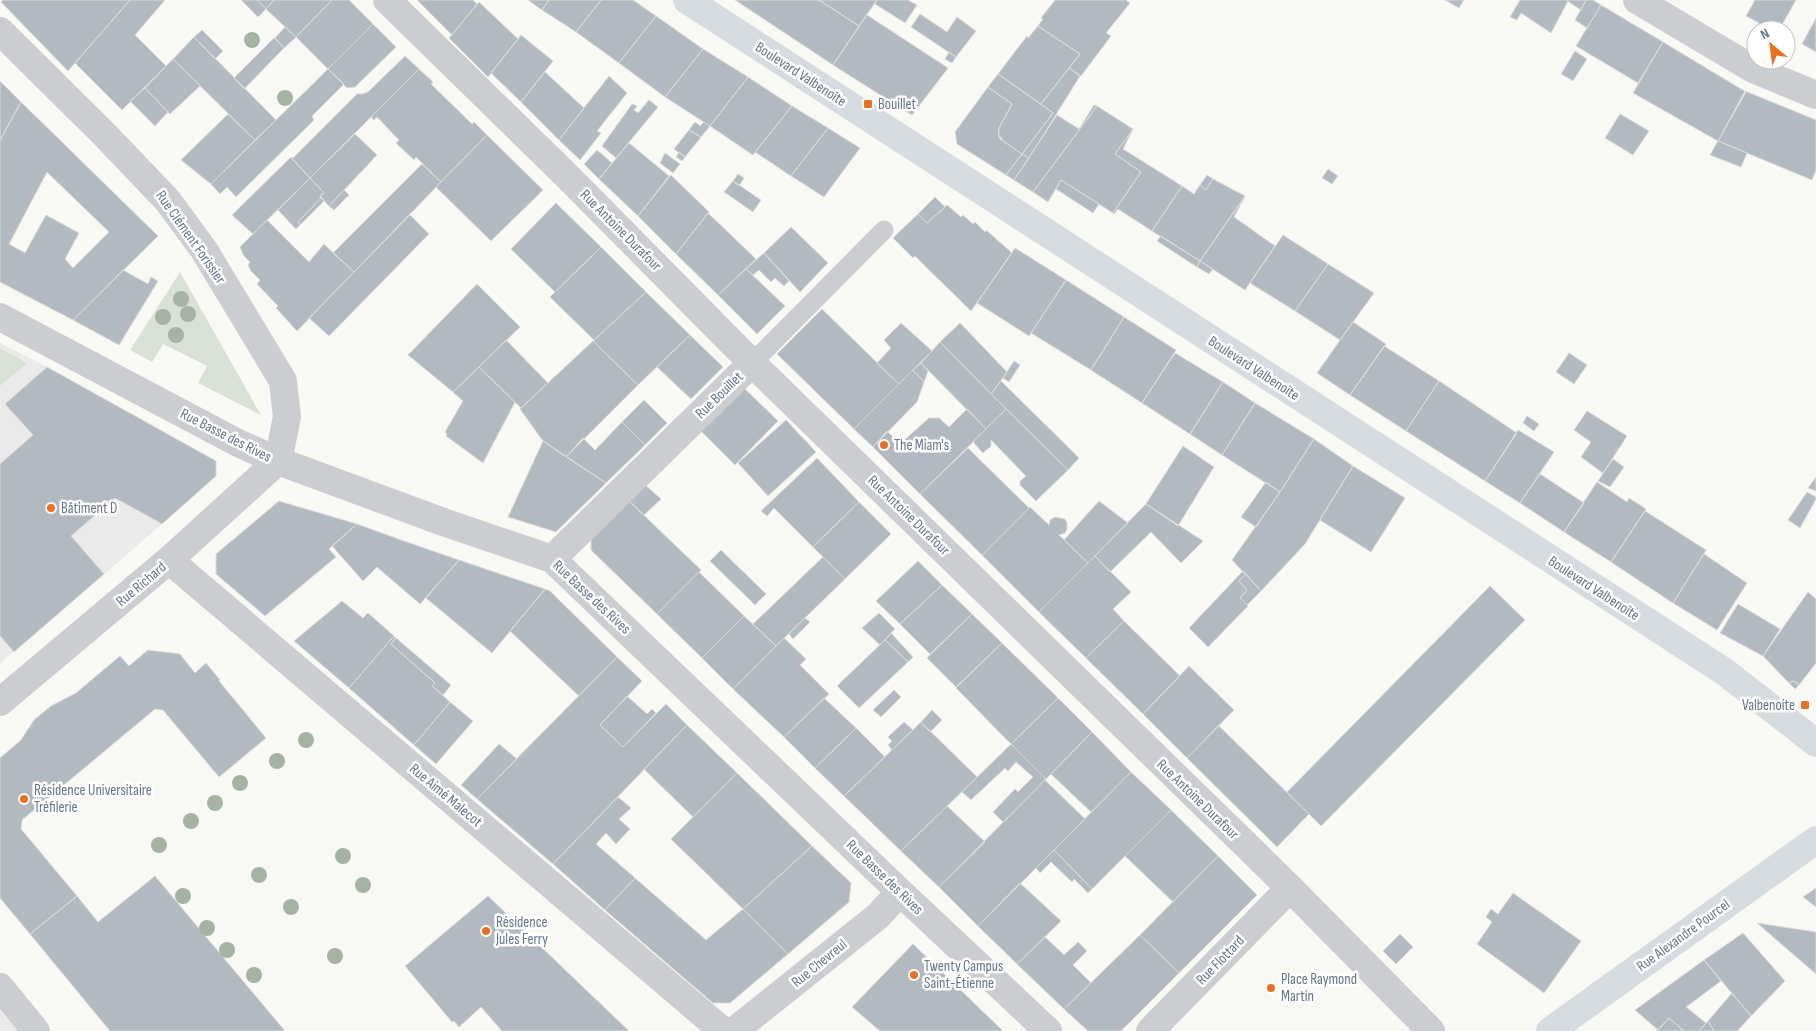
<svg xmlns="http://www.w3.org/2000/svg" width="1816" height="1031" font-family="'Sofia Sans Condensed',sans-serif">
<style>
.built{fill:#e9eae9}
.green{fill:#d9e1d6}
.building{fill:#b3b9c0;stroke:#dadad8;fill-rule:evenodd}
.lines{fill:none;stroke-linecap:round;stroke-linejoin:round}
.service{stroke:#cbcdd1;stroke-width:19}
.minor{stroke:#cbcdd1;stroke-width:28}
.secondary{stroke:#d6dbe0;stroke-width:28}
.tree{fill:#a6b3a4}
.poi-dot{fill:#ed7021;stroke:#fff;stroke-width:2}
.labels{text-anchor:middle;stroke-width:5;stroke-linejoin:round;paint-order:stroke}
.street-label{font-size:15px;fill:#667488;stroke:#fff}
.poi-label{font-size:15px;fill:#667488;stroke:#fff;text-anchor:start}
</style>
<rect width="100%" height="100%" fill="#f8f8f5"/>
<path class="built" d="M0,343L47,367L216,461V476L125,556L0,663Z
M0,1010L18,1031H0Z"/>
<path class="green" d="M180,272L261,415L198,383L207,366L163,344L152,362L130,350Z
M0,348L27,363L0,386Z"/>
<path class="building" d="M3,0H130L68,71L1,2Z
M130,0H165L135,35L166,66L122,110L75,63Z
M241,0H257L266,9L258,17Z
M257,0H274L266,9Z
M274,0H332L296,37L266,9Z
M332,0H349L373,24L328,69L296,37Z
M417,0H473L477,4L452,35Z
M528,0H549L542,10Z
M549,0H601L576,32L542,10Z
M601,0H633L656,16L619,63L576,32Z
M735,0H819L859,26L833,65Z
M819,0H877L859,26Z
M877,0H908L917,5L905,23L875,4Z
M1055,0H1126L1130,3L1106,33L1111,36L1081,76L1069,68L1080,54L1038,26L1043,19L1041,18Z
M1445,0H1464L1459,8Z
M1520,0H1566L1568,1L1551,33L1521,13L1517,20L1510,17Z
M1566,0H1586L1581,10Z
M1586,0H1593L1601,5L1587,28L1575,20Z
M1755,0H1796L1779,30H1756V42L1749,38L1759,23L1746,16Z
M479,2L518,39L488,77L449,38Z
M1601,5L1663,42L1638,83L1576,46Z
M920,14L947,32L957,17L976,31L956,57L911,27Z
M867,15L948,68L912,115L833,65Z
M656,16L703,49L665,97L619,63Z
M1816,18V52L1802,44Z
M373,24L396,47L355,87L347,88L328,69Z
M1038,26L1080,54L1041,104L998,74L1027,36L1028,38Z
M285,27L296,37L284,48L275,38Z
M202,30L223,51L215,59L194,37Z
M521,35L553,61L521,102L491,73Z
M194,37L276,120L255,140L173,59Z
M274,38L284,48L244,89L234,78Z
M1663,42L1746,92L1718,141L1633,93Z
M703,49L748,77L710,126L665,97Z
M1575,51L1587,59L1573,81L1561,74Z
M949,52L956,57L952,63L945,59Z
M405,56L419,69L310,178L292,159L357,94H362L368,92Z
M173,59L200,86L170,114L145,88Z
M1069,68L1080,76L1029,158L1022,154L1053,113L1041,104Z
M328,69L344,84L312,116L314,120L236,197L227,187L220,194L211,184Z
M419,69L433,82L431,84L472,124L474,122L487,135L441,182L416,157L414,160L396,143L399,140L377,117L374,120L371,117Z
M545,72L584,108L559,140L521,102Z
M998,74L1053,113L1022,154L1003,141L999,135V128L1012,104L988,87Z
M609,76L627,93L597,131L601,133L580,160L559,140Z
M748,77L792,106L753,155L710,126Z
M0,81L21,102L0,140Z
M988,87L1012,104L999,128L998,134L1000,139L1022,154L1006,175L957,144L955,132Z
M145,88L168,112L155,126L130,101Z
M1745,91L1816,120V170L1812,180L1718,141Z
M649,100L658,107L616,158L602,146L632,104L637,106L634,110L638,113Z
M21,102L158,236L73,320L0,282V140ZM47,172L109,232L73,268L65,259L79,233L46,215L25,253L9,244Z
M1094,105L1097,106L1033,192L1014,180L1057,115L1079,129Z
M792,106L828,128L791,176L755,152Z
M1097,106L1133,129L1115,154L1141,172L1113,213L1061,180L1048,202L1033,192Z
M228,114L255,140L211,184L181,160Z
M1620,114L1649,131L1633,155L1605,138Z
M695,122L700,126L704,122L710,126L701,137L689,130Z
M828,128L860,148L824,197L791,176Z
M1133,129L1123,149L1182,186L1152,231L1118,209L1114,214L1113,213L1141,172L1115,154Z
M689,130L701,137L685,157L674,149Z
M355,134L377,155L329,206L320,196L324,193L310,178Z
M487,135L543,190L491,241L436,187Z
M1718,141L1747,153L1741,167L1710,155Z
M629,143L669,176L638,216L599,179Z
M597,150L612,163L599,179L584,164Z
M679,152L685,157L682,161L676,157Z
M665,153L680,164L673,173L660,163Z
M1022,154L1029,158L1014,180L1006,175Z
M291,157L310,178L253,234L232,215Z
M422,164L441,182L354,272L333,253Z
M1328,169L1338,176L1332,184L1322,178Z
M738,174L744,178L739,186L733,181Z
M671,175L709,212L676,254L638,216Z
M1207,175L1213,179L1206,190L1200,185Z
M310,178L324,193L320,196L321,198L298,222L300,225L296,229L278,210Z
M1213,179L1245,196L1200,261L1152,231L1182,186L1194,194L1200,185L1206,190Z
M1061,180L1099,204L1093,213L1056,189Z
M733,181L761,200L753,212L724,192Z
M344,190L349,195L334,210L329,206Z
M1245,196L1234,217L1275,246L1245,290L1200,261Z
M935,197L945,207L927,223L918,214Z
M321,198L324,201L300,225L298,222Z
M556,203L601,247L555,292L511,249Z
M947,205L961,217L963,215L973,224L975,222L985,232L986,230L1012,253L971,311L915,256L913,258L893,238L918,214L927,223Z
M708,213L756,259L718,295L676,254Z
M410,215L429,234L329,336L309,318Z
M267,220L309,262L324,244L354,272L297,331L276,308L278,306L257,284L260,280L251,271L248,265L250,262L244,256L240,247Z
M791,227L828,263L800,292L764,253Z
M1283,235L1328,264L1295,311L1250,283Z
M1161,236L1200,261L1197,267L1157,241Z
M601,247L646,292L594,340L550,297Z
M1015,248L1066,280L1029,336L977,303Z
M764,253L789,281L784,286L775,278L771,282L759,270L753,275L746,269Z
M1200,261L1213,269L1209,274L1197,267Z
M1328,264L1374,293L1340,340L1295,311Z
M746,269L785,306L757,334L718,295Z
M123,270L148,284L151,277L158,281L119,345L73,320Z
M1066,280L1124,317L1091,370L1031,333Z
M477,284L520,327L453,392L408,355Z
M646,292L690,335L638,385L593,341Z
M822,309L899,384L854,429L777,354Z
M1124,317L1176,350L1142,403L1091,370Z
M1353,322L1386,344L1350,395L1317,373Z
M901,323L932,351L899,384L877,363L891,348L884,340Z
M960,323L1007,372L991,394L940,342Z
M690,335L723,367L691,399L657,367Z
M506,340L548,383L521,408L479,367Z
M593,341L638,385L566,457L543,441L520,409Z
M940,342L1006,409L986,429L921,363Z
M1384,346L1439,381L1406,431L1350,395Z
M1175,353L1223,382L1190,434L1142,403Z
M1569,353L1587,365L1574,384L1556,372Z
M1014,361L1020,365L1009,382L1003,378Z
M921,363L928,371L924,382L913,370Z
M47,367L216,461V476L162,524L115,498L71,536L104,574L14,652L0,636V464L33,435L5,404Z
M479,367L515,402L483,463L446,436L447,434L445,432L463,401L453,392Z
M913,370L924,382L917,402L873,447L854,429Z
M1001,381L1079,458L1068,470L991,394Z
M1439,381L1517,433L1485,481L1406,431Z
M1223,382L1255,403L1222,455L1190,434Z
M743,387L778,421L735,465L700,430Z
M644,400L667,423L645,445L622,422Z
M1255,403L1314,439L1280,492L1222,455Z
M967,409L986,429L920,494L873,447L887,431L900,444L929,418H939L949,427Z
M1006,409L1068,470L1036,501L1020,485V481L1026,476L991,440V446L983,453L973,442Z
M1587,411L1627,436L1603,473L1581,457L1591,442L1574,430Z
M1527,416L1539,424L1534,431L1523,423Z
M786,420L816,452L768,496L738,463Z
M622,422L645,445L606,483L566,457L583,438L595,450Z
M1518,430L1554,452L1520,503L1485,481Z
M1314,439L1353,466L1305,544L1261,591L1232,560L1280,492Z
M543,441L606,483L556,532L508,517Z
M1183,446L1214,467L1178,526L1146,504Z
M968,448L1029,508L982,555L920,494Z
M817,458L859,502L813,547L774,508L767,516L761,511Z
M1613,459L1624,467L1610,487L1598,481Z
M1353,466L1405,498L1371,552L1320,520Z
M1540,474L1584,503L1564,532L1520,503Z
M1816,477V491L1808,488Z
M1266,482L1280,492L1256,527L1241,517Z
M1597,482L1627,502L1629,498L1646,509L1611,562L1564,532Z
M644,484L661,499L644,515L628,500Z
M1807,492L1816,497V499L1800,528L1788,520Z
M628,500L701,570L657,614L591,550V537Z
M279,501L357,524L329,549L336,557L265,616L216,574V554Z
M1099,501L1128,523L1088,563L1064,540Z
M859,502L891,534L845,579L813,547Z
M1146,504L1203,541L1181,563L1151,532L1110,572L1095,556Z
M1030,507L1049,525L1050,520L1055,517L1065,519L1067,523V529L1065,533L1059,535L1088,563L1039,612L982,555Z
M1645,511L1706,550L1673,603L1611,562Z
M357,524L401,540L459,560L420,604L377,567L363,581L332,546Z
M721,550L766,594L755,605L710,561Z
M1704,554L1747,583L1717,630L1673,603Z
M1095,556L1131,592L1113,609L1124,621L1086,658L1039,612Z
M823,557L845,579L776,646L753,624Z
M459,560L545,589L492,653L426,598Z
M918,561L942,585L900,624L876,601Z
M1243,571L1246,574L1239,581L1247,590L1240,598L1248,606L1208,647L1189,628Z
M699,572L744,616L702,658L657,614Z
M1246,574L1261,591L1247,605L1240,598L1247,590L1239,581Z
M942,585L972,614L930,654L900,624Z
M1490,586L1525,620L1321,826L1287,792Z
M545,589L550,591L617,657L579,696L510,631Z
M1808,592L1816,599V663L1799,685L1794,681L1789,683L1763,656Z
M342,601L363,618L368,613L394,636L349,688L294,641Z
M1738,604L1780,629L1763,656L1720,633Z
M879,613L895,629L880,645L862,628Z
M972,614L1002,643L956,687L927,658Z
M744,616L776,646L733,689L702,658Z
M805,618L810,622L793,639L789,634Z
M1124,621L1180,676L1143,714L1086,658Z
M891,633L913,657L908,662L885,640Z
M394,636L396,638L391,644L435,683L432,686L450,702L414,745L349,688Z
M396,638L451,685L443,695L432,686L435,683L391,644Z
M784,638L806,659L800,665L829,694L784,737L733,689Z
M885,640L908,662L859,708L837,686Z
M1002,643L1058,698L1011,744L956,688Z
M148,650L180,654L195,673L206,663L220,680L219,681L266,738L219,777L163,710L155,709L22,820L21,829L77,896L30,934L0,898V758L21,740L34,720L51,706L76,693L120,656L129,666Z
M617,657L642,681L600,725L623,747L666,704L687,725L553,864L477,799Z
M1189,666L1234,710L1187,758L1143,714Z
M1794,681L1799,685L1795,689L1789,683Z
M894,690L901,697L881,717L873,710Z
M627,696L647,714L652,709L656,713L623,747L600,725Z
M824,698L856,728L815,768L784,737Z
M1058,698L1092,732L1046,779L1011,744Z
M450,702L473,721L436,764L414,745Z
M932,710L942,720L930,732L921,722Z
M904,722L913,730L892,750L888,745L892,741L888,737Z
M921,722L977,777L901,851L844,796Z
M687,725L737,773L693,817L644,769Z
M1219,726L1309,814L1277,847L1187,758Z
M856,728L885,757L844,796L815,768Z
M1092,732L1131,772L1091,812L1051,774Z
M499,744L517,759L477,799L461,785Z
M1011,744L1046,779L1003,822L993,812L1015,789L1018,792L1033,777L1016,762L1008,771L1005,768L971,800L962,792Z
M1131,772L1171,810L1092,889L1054,850Z
M737,773L812,846L743,909L671,839Z
M1045,780L1085,819L978,926L939,887Z
M618,797L631,808L619,819L630,829L616,844L606,833L596,844L635,878L605,910L553,864Z
M947,806L985,842L939,887L901,851Z
M1171,810L1218,856L1173,902L1125,856Z
M812,846L851,883L849,902L788,954L743,909Z
M1054,850L1092,889L1088,893L1074,879L1072,882L1051,862L1040,873L1036,868Z
M1218,856L1257,895L1179,973L1140,935Z
M155,876L285,1031H110L30,934L77,896L98,922Z
M635,878L706,940L743,909L788,954L730,1003H713L605,910Z
M1020,883L1061,921L1017,964L978,926Z
M1816,888V907L1803,897Z
M1513,893L1581,941L1544,993L1477,944L1492,922L1486,917L1491,909L1498,914Z
M488,896L629,1031H502L481,1007L459,1027L454,1021L452,1022L405,966Z
M1757,923L1816,932V974Z
M1743,933L1785,981L1751,1016L1704,960Z
M1400,934L1413,947L1396,964L1383,951Z
M1140,935L1179,973L1121,1031H1088L1064,1009Z
M1045,937L1064,955L1078,942L1087,951L1073,965L1091,983L1064,1009L1017,964Z
M913,944L1003,1031H880L852,1007Z
M1704,960L1721,981L1686,1007L1706,1023L1699,1031H1684L1669,1018L1658,1030L1635,1010Z
M1732,993L1751,1016L1737,1031H1714L1708,1021Z
M1669,1018L1684,1031H1656Z
M1708,1021L1714,1031H1699L1706,1023Z"/>
<g class="lines">
<path class="service" d="M752,363L884,230"/>
<path class="minor" d="M387,0L568,177L752,363L1290,888L1431,1031
M1637,0L1753,69L1816,95
M0,31L105,135L168,201L204,250L283,381L287,417L278,461L169,560L0,702
M0,317L238,443L278,461L446,523L552,559L900,892L1048,1031
M552,559L752,363
M169,560L723,1031
M0,987L36,1031
M734,1031L878,916L900,892
M1150,1031L1290,888"/>
<path class="secondary" d="M687,0L1725,672L1816,743
M1550,1031L1816,840"/>
</g>
<g class="tree">
<circle cx="252" cy="40" r="8"/>
<circle cx="285" cy="98" r="8"/>
<circle cx="181" cy="299" r="8"/>
<circle cx="188" cy="314" r="8"/>
<circle cx="163" cy="317" r="8"/>
<circle cx="176" cy="335" r="8"/>
<circle cx="306" cy="740" r="8"/>
<circle cx="277" cy="761" r="8"/>
<circle cx="240" cy="783" r="8"/>
<circle cx="215" cy="803" r="8"/>
<circle cx="191" cy="821" r="8"/>
<circle cx="159" cy="845" r="8"/>
<circle cx="343" cy="856" r="8"/>
<circle cx="259" cy="875" r="8"/>
<circle cx="363" cy="885" r="8"/>
<circle cx="183" cy="896" r="8"/>
<circle cx="291" cy="907" r="8"/>
<circle cx="207" cy="928" r="8"/>
<circle cx="227" cy="950" r="8"/>
<circle cx="335" cy="956" r="8"/>
<circle cx="254" cy="975" r="8"/>
</g>
<g class="poi-dot">
<rect x="863" y="99" width="10" height="10" rx="2.5"/>
<circle cx="884" cy="445" r="5"/>
<circle cx="51" cy="508" r="5"/>
<rect x="1800" y="700" width="10" height="10" rx="2.5"/>
<circle cx="24" cy="799" r="5"/>
<circle cx="486" cy="931" r="5"/>
<circle cx="914" cy="975" r="5"/>
<circle cx="1271" cy="988" r="5"/>
</g>
<g class="labels">
<g class="street-label">
<text transform="translate(801 74) rotate(33)" y="5">Boulevard Valbenoîte</text>
<text transform="translate(621 230) rotate(45)" y="5">Rue Antoine Durafour</text>
<text transform="translate(191 237) rotate(55)" y="5">Rue Clément Forissier</text>
<text transform="translate(1254 368) rotate(33)" y="5">Boulevard Valbenoîte</text>
<text transform="translate(719 395) rotate(-44)" y="5">Rue Bouillet</text>
<text transform="translate(226 435) rotate(27)" y="5">Rue Basse des Rives</text>
<text transform="translate(909 515) rotate(44)" y="5">Rue Antoine Durafour</text>
<text transform="translate(141 584) rotate(-40)" y="5">Rue Richard</text>
<text transform="translate(1594 588) rotate(33)" y="5">Boulevard Valbenoîte</text>
<text transform="translate(592 597) rotate(43)" y="5">Rue Basse des Rives</text>
<text transform="translate(446 795) rotate(40)" y="5">Rue Aimé Malecot</text>
<text transform="translate(1198 799) rotate(44)" y="5">Rue Antoine Durafour</text>
<text transform="translate(885 877) rotate(44)" y="5">Rue Basse des Rives</text>
<text transform="translate(1683 935) rotate(-36)" y="5">Rue Alexandre Pourcel</text>
<text transform="translate(1220 960) rotate(-46)" y="5">Rue Flottard</text>
<text transform="translate(819 963) rotate(-39)" y="5">Rue Chevreul</text>
</g>
<g class="poi-label">
<text x="878" y="109">Bouillet</text>
<text x="894" y="450">The Miam's</text>
<text x="61" y="513">Bâtiment D</text>
<text x="1795" y="710" text-anchor="end">Valbenoite</text>
<text x="34" y="795">Résidence Universitaire<tspan x="34" dy="17">Tréfilerie</tspan></text>
<text x="496" y="927">Résidence<tspan x="496" dy="17">Jules Ferry</tspan></text>
<text x="924" y="971">Twenty Campus<tspan x="924" dy="17">Saint-Étienne</tspan></text>
<text x="1281" y="984">Place Raymond<tspan x="1281" dy="17">Martin</tspan></text>
</g>
</g>
<g transform="translate(1771 45) rotate(331)"><circle r="24" fill="#ffffff" stroke="#c2c7cf"/>
<path d="M0-4L9 19L0 12L-9 19Z" fill="#ed7021"/>
<text y="-8" font-size="14" font-weight="bold" text-anchor="middle" fill="#667488">N</text>
</g>
</svg>
